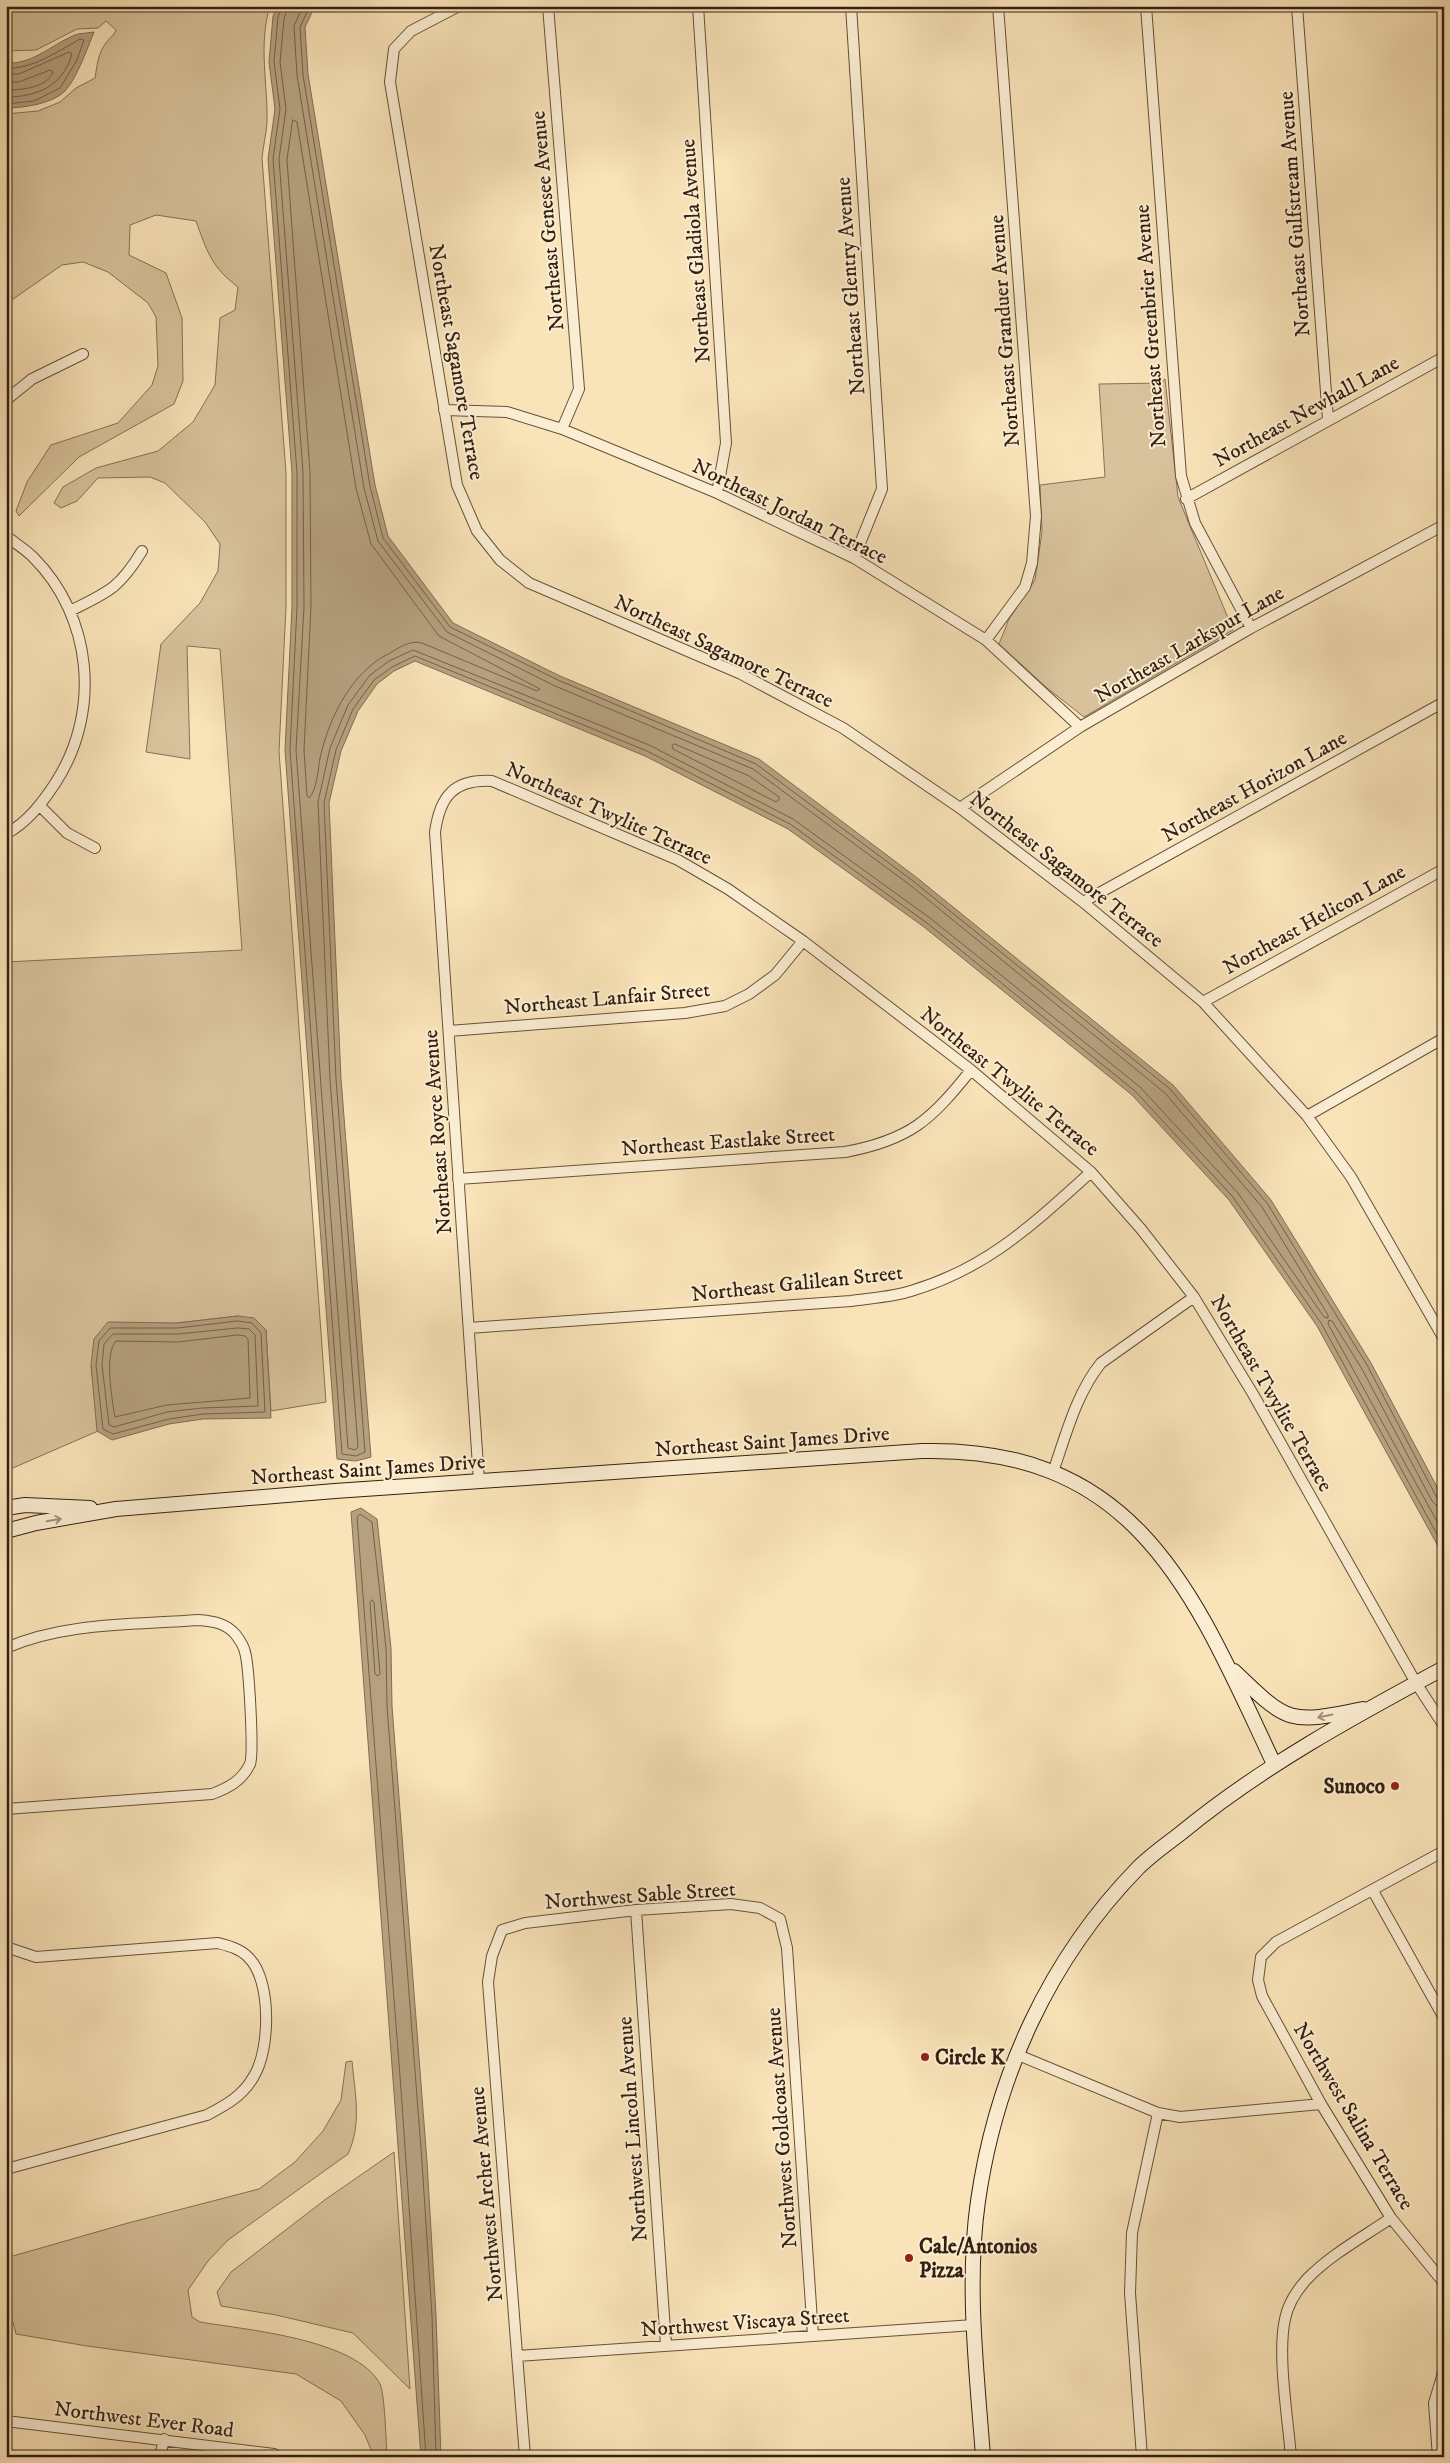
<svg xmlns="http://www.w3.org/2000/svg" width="1450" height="2463" font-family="'IM FELL DW Pica',serif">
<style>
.green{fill:#d8c29c;stroke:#867156}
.water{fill:#b6a17f;stroke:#826d53}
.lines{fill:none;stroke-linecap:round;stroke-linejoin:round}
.shore{stroke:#756048;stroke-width:1}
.minor-casing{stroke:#65513b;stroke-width:12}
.secondary-casing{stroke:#342011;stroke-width:16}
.minor{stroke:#fbedd1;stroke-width:10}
.secondary{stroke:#fbedd1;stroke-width:14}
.oneway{stroke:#a1917b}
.poi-dot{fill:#8f2418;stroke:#fbedd1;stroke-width:2}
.labels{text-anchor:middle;stroke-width:4;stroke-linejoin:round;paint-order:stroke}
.street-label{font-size:21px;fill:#342011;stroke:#fbedd1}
.poi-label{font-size:21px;font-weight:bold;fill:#342011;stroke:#fbedd1;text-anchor:start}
</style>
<rect width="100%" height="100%" fill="#f9e3b8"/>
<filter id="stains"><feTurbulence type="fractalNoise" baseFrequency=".004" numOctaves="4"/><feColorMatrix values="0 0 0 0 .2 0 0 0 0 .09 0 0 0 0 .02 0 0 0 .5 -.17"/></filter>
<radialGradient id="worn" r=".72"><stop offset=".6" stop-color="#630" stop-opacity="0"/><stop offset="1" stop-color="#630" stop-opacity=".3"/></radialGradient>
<path class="green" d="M6,6H270C258,45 268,83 267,123C266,135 263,147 262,158L286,473V607L279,751L326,1402L271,1411L266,1330L238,1316L177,1323L91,1365L98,1431L6,1471V962L242,950L220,649L187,646L190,759L146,752L161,644L200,603L218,571L220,544L205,522L165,483L150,477L98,478L77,501L61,508L54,503L63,487L96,468L158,451L193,422L215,385L220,318L235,310L238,287C211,267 207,251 196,221L156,215L130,225L129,255L166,273L182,318L183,381L174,404L79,457L19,516L16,511L27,482L51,445L118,423L152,385L158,366L156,317L148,303L108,272L83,262L62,265L6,304V114L38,111L60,102L76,88L95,78C97,66 98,53 106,43C109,38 114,36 116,30L106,21L98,28L77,29L36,50L6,51Z
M1165,379L1178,497L1233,630L1084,717L1047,688L999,644L1009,619L1035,580L1042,532L1040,485L1105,477L1099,384L1160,383Z
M352,2061C355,2094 362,2124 348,2154L228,2240L208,2261L188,2290L192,2317L200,2322C247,2330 356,2339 380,2384C385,2395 386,2442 387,2457H374L365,2435L341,2401L296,2374L87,2346L16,2334L6,2295V2258L128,2223L259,2189L295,2162L323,2131L341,2100L346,2062Z
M394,2152L410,2389L353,2333L276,2315L221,2306L217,2292L231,2272L326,2199Z"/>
<path class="water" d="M278,6H315L305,27L308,74L375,485L388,536L453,623L560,676L759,759L916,877L1173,1085L1271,1200L1371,1363L1444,1500V1557L1317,1326L1229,1200L1132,1095L924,927L788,829L645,756L415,661L394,671L377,684L358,711L341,751L329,803L341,1079L371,1457L356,1461L337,1459L285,750L292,607V473L268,159L275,109L269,62L273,16Z
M94,32C87,49 77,78 65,91C52,104 23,108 6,108V63C34,65 54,42 78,34C83,33 89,33 94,32Z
M238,1316L254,1318L266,1330L271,1418L203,1419L169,1424L112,1440L97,1431L91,1365L94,1339L108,1322L177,1323Z
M361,1508L377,1519L391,1648L392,1706L427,2162L436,2315L441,2457H421L351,1512Z"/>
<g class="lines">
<path class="shore" d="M282,6L278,17L274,62L280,109L273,159L297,473V607L290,750L342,1454L356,1456L365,1452L336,1079L324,803L336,750L353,709L374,680L392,667L415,656L647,751L790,824L927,923L1135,1091L1233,1197L1321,1323L1444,1547
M288,6L284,19L280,62L286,109L279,159L303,472L304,607L296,750L348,1448L355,1450L358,1447L330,1080L318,802L330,748L348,705L370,675L389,661L413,650L649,745L793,819L930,918L1140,1087L1238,1193L1324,1317L1328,1318V1315L1262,1207L1165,1093L910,885L753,769L555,686L447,632L378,541L364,488L297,75L294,26L303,6
M310,6L300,27L303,75L370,486L383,538L450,627L558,680L756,764L913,881L1170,1089L1267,1203L1367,1365L1437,1498L1444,1501
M6,68C31,70 59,51 80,39L84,40L77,60L60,88L34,101L6,104
M6,74H19L69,52L72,54C63,86 37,97 6,97
M6,82H19L50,70L53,72C47,88 21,90 6,90
M293,120L297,122L356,488L371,544L439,636L540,689L537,691L422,643C410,640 400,647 390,653C351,672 329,718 320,758C318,769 317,790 309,798L307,796L304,750L311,607L310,472L287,160Z
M675,744L749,776L779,797V800L776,802L673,749L672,746Z
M238,1321L252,1323L261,1333L265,1412L203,1414L169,1419L113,1434L103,1429L96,1365L99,1341L110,1328H177Z
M238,1328L249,1329L255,1335L258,1406L202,1408L167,1412L114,1427L109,1425L102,1365L104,1344L113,1334H178Z
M238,1335L245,1336L248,1339L250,1398L167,1405L115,1417C112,1400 104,1354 116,1341L178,1342Z
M1444,1507L1437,1506L1432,1501L1362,1369L1332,1321L1329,1320L1328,1324L1444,1534
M372,1600L374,1602L380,1674L378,1676L375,1674L370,1603Z
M426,2457L402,2103L357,1517L360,1514L372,1522L386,1648L387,1706L422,2162L432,2316L436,2457"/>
<defs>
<path id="minor" d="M459,6L411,31L394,49L390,82L457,485L477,531L500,560L529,583L741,674L843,728L960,808L1083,902L1203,1002L1307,1116L1351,1177L1444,1339
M548,6L579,389L562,429
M698,6L726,443L717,493
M851,6L882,489L854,558
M1146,6L1181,476L1195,523L1251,628
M1297,6L1328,419
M6,400L32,379L83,354
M444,410L507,412L562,429L717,493L854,558L986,640L1080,727
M1186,499L1444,357
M6,536C15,543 25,549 33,557C93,617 101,712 56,782C43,802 28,822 6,834
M70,611C108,592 119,589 142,551
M986,640L1025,587L1032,563L1036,516L998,6
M40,806L67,833L95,848
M960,808L1080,727L1251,628L1444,525
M1083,902L1444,702
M1203,1002L1444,869
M449,1031L685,1013L725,1006L749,994L775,975L803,941
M1307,1116L1444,1038
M458,1179L845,1152C910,1140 931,1120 971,1070
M469,1328L851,1301C871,1298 892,1297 911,1291C988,1268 1033,1224 1091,1172
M1053,1472C1066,1435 1076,1394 1101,1363L1194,1297
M479,1481L435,832C440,796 454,779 492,781L678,860L728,889L803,941L971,1070L1091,1172L1141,1229L1194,1297L1253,1394L1416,1683L1444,1726
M6,1648C65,1622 135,1625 198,1620C213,1621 226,1623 236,1635C239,1639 244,1647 245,1652C249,1666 254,1753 250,1764C242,1781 228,1788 212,1794L6,1809
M1444,1851L1276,1942L1261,1957L1258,1980L1262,1996L1321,2104L1391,2218L1444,2283
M1373,1891L1444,2018
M636,1910L666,2345
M6,1947L36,1957L218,1943C229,1946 241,1949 249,1958C272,1981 270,2050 254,2076C243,2096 226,2105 207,2115L6,2169
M1016,2054L1158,2113L1180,2117L1321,2104
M517,2356L974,2325
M6,2421L274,2454L277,2457
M160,2457L164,2439
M525,2457L488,1982L492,1956L502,1930L525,1923L636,1910L731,1904L760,1908L780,1919L787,1948L813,2336
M1142,2457L1130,2293L1132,2233L1158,2113
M1291,2457C1288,2418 1277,2355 1285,2319C1288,2304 1297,2290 1307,2279C1330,2255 1363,2237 1391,2218
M1438,2457L1434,2403L1444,2370"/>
<path id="secondary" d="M6,1508L25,1505L90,1508
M6,1531L36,1523L116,1509L335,1491L922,1451C1139,1446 1195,1596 1274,1764
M1234,1671C1289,1724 1289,1724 1363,1709
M983,2457C977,2373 966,2285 978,2201C996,2076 1049,1959 1138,1868C1151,1855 1167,1844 1181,1833C1261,1767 1353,1717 1444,1668"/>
</defs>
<use href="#minor" class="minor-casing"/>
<use href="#secondary" class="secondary-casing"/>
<use href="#minor" class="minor"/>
<use href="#secondary" class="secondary"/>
</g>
<defs><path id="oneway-shaft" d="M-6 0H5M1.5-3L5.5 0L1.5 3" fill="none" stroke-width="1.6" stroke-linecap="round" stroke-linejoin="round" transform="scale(1.25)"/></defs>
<g class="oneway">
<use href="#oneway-shaft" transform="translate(54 1520) rotate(-10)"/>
<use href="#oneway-shaft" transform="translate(1325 1716) rotate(169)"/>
</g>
<g class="poi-dot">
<circle cx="1395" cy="1786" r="5"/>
<circle cx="925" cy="2057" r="5"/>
<circle cx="909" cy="2258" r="5"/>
</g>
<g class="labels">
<g class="street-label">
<text transform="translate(1294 214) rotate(-94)" y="7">Northeast Gulfstream Avenue</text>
<text transform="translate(547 221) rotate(-95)" y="7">Northeast Genesee Avenue</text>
<text transform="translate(695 251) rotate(-94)" y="7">Northeast Gladiola Avenue</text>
<text transform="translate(850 286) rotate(-94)" y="7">Northeast Glentry Avenue</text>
<text transform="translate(1150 326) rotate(-94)" y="7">Northeast Greenbrier Avenue</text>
<text transform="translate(1004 331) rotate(-94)" y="7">Northeast Granduer Avenue</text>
<text transform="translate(457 362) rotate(80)" y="7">Northeast Sagamore Terrace</text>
<text transform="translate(1306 411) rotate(-29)" y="7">Northeast Newhall Lane</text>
<text transform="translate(790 511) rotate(26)" y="7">Northeast Jordan Terrace</text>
<text transform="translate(1189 644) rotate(-30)" y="7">Northeast Larkspur Lane</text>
<text transform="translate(724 651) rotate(25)" y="7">Northeast Sagamore Terrace</text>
<text transform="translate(1254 786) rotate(-29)" y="7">Northeast Horizon Lane</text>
<text transform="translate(609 813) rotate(24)" y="7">Northeast Twylite Terrace</text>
<text transform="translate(1067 869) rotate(38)" y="7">Northeast Sagamore Terrace</text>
<text transform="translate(1314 919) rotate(-29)" y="7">Northeast Helicon Lane</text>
<text transform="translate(607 998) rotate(-5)" y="7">Northeast Lanfair Street</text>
<text transform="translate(1010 1081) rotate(39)" y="7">Northeast Twylite Terrace</text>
<text transform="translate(437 1132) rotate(-94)" y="7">Northeast Royce Avenue</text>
<text transform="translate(728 1141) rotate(-4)" y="7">Northeast Eastlake Street</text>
<text transform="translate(797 1283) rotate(-6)" y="7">Northeast Galilean Street</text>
<text transform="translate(1272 1393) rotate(60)" y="7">Northeast Twylite Terrace</text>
<text transform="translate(772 1441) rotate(-4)" y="7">Northeast Saint James Drive</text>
<text transform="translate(368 1469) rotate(-4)" y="7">Northeast Saint James Drive</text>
<text transform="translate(640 1895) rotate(-4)" y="7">Northwest Sable Street</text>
<text transform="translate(1354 2116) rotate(59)" y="7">Northwest Salina Terrace</text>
<text transform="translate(781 2128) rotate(-94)" y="7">Northwest Goldcoast Avenue</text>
<text transform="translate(632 2129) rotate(-94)" y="7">Northwest Lincoln Avenue</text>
<text transform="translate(486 2194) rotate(-95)" y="7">Northwest Archer Avenue</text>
<text transform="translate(745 2322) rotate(-4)" y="7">Northwest Viscaya Street</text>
<text transform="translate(144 2419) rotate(7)" y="7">Northwest Ever Road</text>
</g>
<g class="poi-label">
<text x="1385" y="1793" text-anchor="end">Sunoco</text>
<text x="935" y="2064">Circle K</text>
<text x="919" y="2253">Cale/Antonios<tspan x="919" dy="24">Pizza</tspan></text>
</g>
</g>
<rect width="1450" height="2463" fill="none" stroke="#f9e3b8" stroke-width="25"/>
<rect x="8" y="8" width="1435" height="2448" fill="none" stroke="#342011" stroke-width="2.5"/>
<rect x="12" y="12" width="1425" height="2438" fill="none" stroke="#342011"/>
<rect width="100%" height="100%" filter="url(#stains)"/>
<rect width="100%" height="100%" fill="url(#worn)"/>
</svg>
